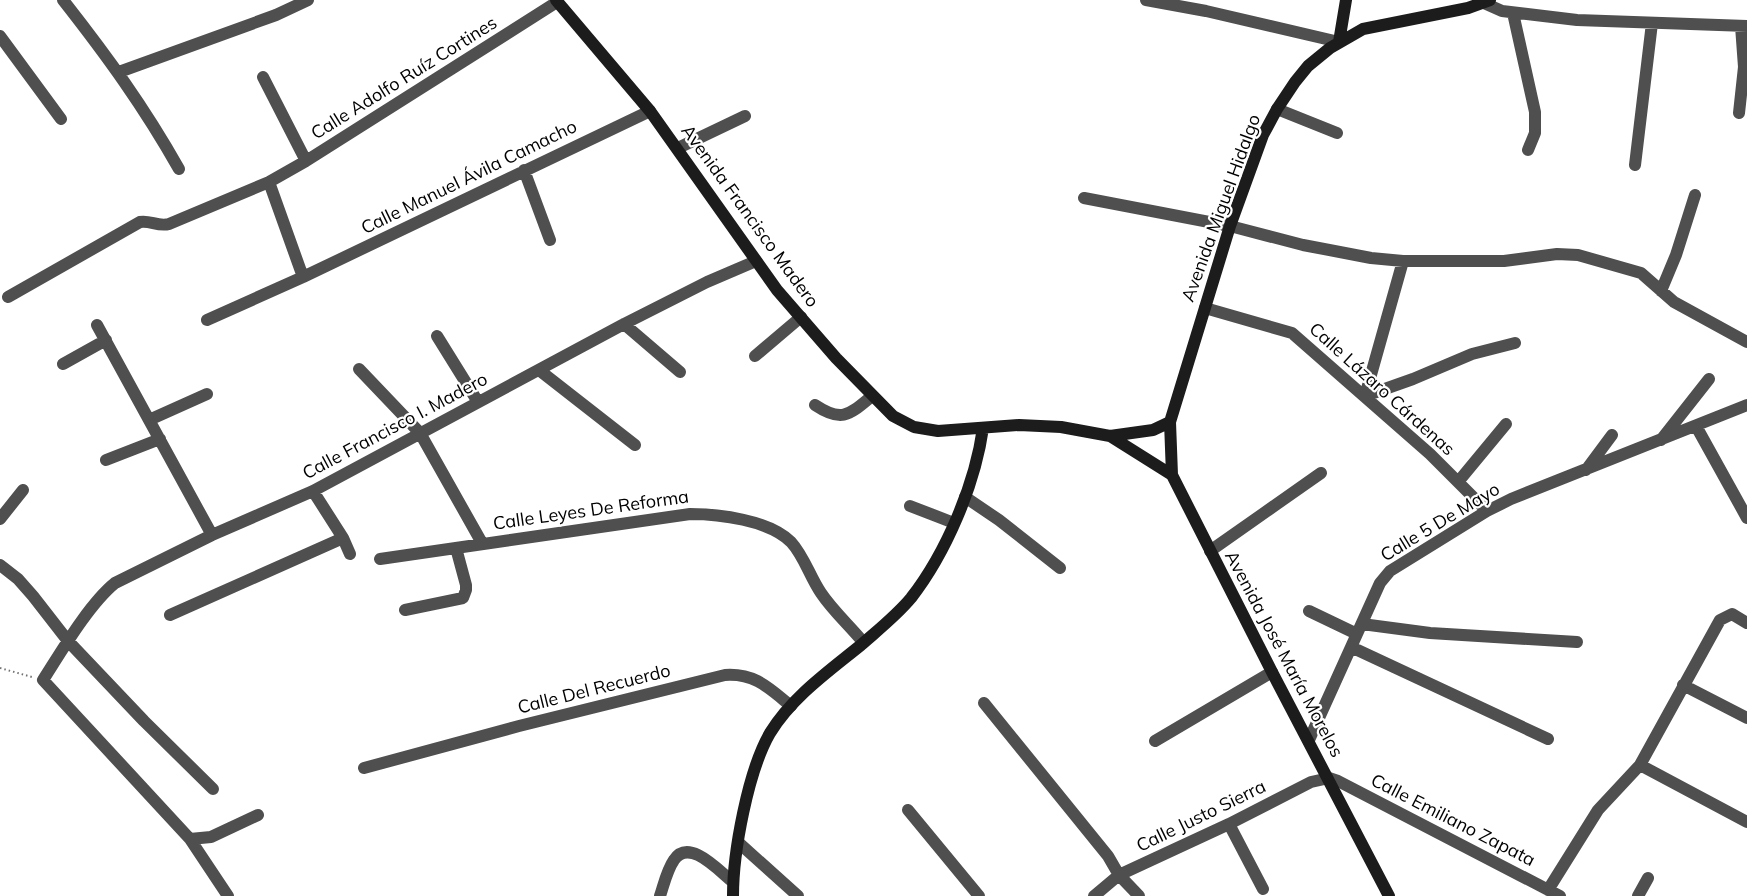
<svg xmlns="http://www.w3.org/2000/svg" width="1747" height="896" font-family="Mulish,sans-serif">
<style>
.lines{fill:none;stroke-linecap:round;stroke-linejoin:round}
.path{stroke:#717171;stroke-width:2;stroke-dasharray:1.5 3;stroke-linecap:butt}
.street{stroke:#4f4f4f;stroke-width:12}
.secondary{stroke:#1c1c1c;stroke-width:12}
.labels{text-anchor:middle;stroke-width:4.5;stroke-linejoin:round;paint-order:stroke}
.street-label{font-size:18px;fill:#000;stroke:#fff}
</style>
<rect width="100%" height="100%" fill="#fff"/>
<g class="lines">
<path class="path" d="M0,668L32,677"/>
<path class="street" d="M63,0C107,56 144,107 179,169
M1146,0L1206,11L1339,42
M1484,3L1502,11L1577,20L1747,26
M1513,13L1535,112V133L1528,150
M0,36L61,119
M119,72L276,15L308,0
M263,77L306,161
M1277,109L1337,133
M1739,113L1744,67L1741,26
M678,148L745,116
M1635,165L1652,23
M524,170L550,240
M269,182L303,277
M1084,198L1230,226L1303,245L1371,258L1403,261H1504L1557,254L1578,255L1641,273L1674,302L1747,342
M1661,291L1676,255L1695,195
M8,297L140,222C150,220 158,227 169,224L269,182L306,161L557,2
M1205,308L1292,333L1430,454L1487,511
M207,320L303,277L650,111
M624,324L680,372
M97,325L212,535
M437,336L478,402
M755,356L801,317
M63,364L106,340
M359,369L420,433L482,543
M539,370L635,445
M1365,396L1413,379L1472,354L1515,343
M1365,396L1403,261
M815,405C842,423 849,415 872,396
M149,420L207,394
M1696,426L1747,518
M1661,440L1709,379
M106,460L160,439
M1586,470L1612,435
M1458,482L1506,424
M313,491L343,538L350,554
M965,497L999,520L1060,568
M910,506L954,523
M0,519L23,490
M1210,551L1321,473
M380,559L690,514C719,514 769,520 791,542C804,556 810,577 821,593C833,611 850,626 863,642
M0,565L18,579L33,596L68,641L144,721L213,789
M405,610L463,598L466,590V585L456,548
M1309,611L1357,634
M170,615L343,538
M1362,624L1430,633L1577,642
M1351,647L1548,739
M1683,685L1747,718
M984,703L1108,856L1119,875L1139,896
M1309,740L1380,583L1390,571L1487,511L1511,499L1747,405
M1155,741L1272,672
M1640,765L1747,822
M364,768L519,726L725,675C755,673 769,688 791,706
M908,810L979,896
M1229,824L1263,889
M190,839L211,837L258,815
M739,843L798,896
M1548,890L1598,810L1640,765L1720,620L1732,614L1747,623
M228,896L190,839L43,680C61,652 89,604 115,583L212,535L313,491L624,324L707,282L756,261
M660,896C664,884 667,870 674,860C689,837 719,871 733,882
M1094,896L1119,875L1229,824L1311,782L1329,778L1338,781L1560,896
M1638,896L1648,878"/>
<path class="secondary" d="M556,0L650,111L777,290L836,358L893,416L914,427L938,431L1019,425L1061,427L1110,436L1153,430L1170,422
M1339,42L1346,0
M1110,436L1172,475
M733,896C733,852 748,771 770,733C792,697 829,671 861,645C878,630 897,615 911,598C946,553 975,485 983,428
M1389,896L1272,672L1172,475L1170,422L1230,226L1263,135L1277,109L1295,82L1308,66L1330,48L1363,29L1468,8L1490,0"/>
</g>
<g class="labels">
<g class="street-label">
<text transform="translate(404 78) rotate(-32)" y="6">Calle Adolfo Ruíz Cortines</text>
<text transform="translate(469 177) rotate(-26)" y="6">Calle Manuel Ávila Camacho</text>
<text transform="translate(1221 208) rotate(-70)" y="6">Avenida Miguel Hidalgo</text>
<text transform="translate(750 216) rotate(54)" y="6">Avenida Francisco Madero</text>
<text transform="translate(1382 389) rotate(42)" y="6">Calle Lázaro Cárdenas</text>
<text transform="translate(395 426) rotate(-28)" y="6">Calle Francisco I. Madero</text>
<text transform="translate(591 510) rotate(-8)" y="6">Calle Leyes De Reforma</text>
<text transform="translate(1440 522) rotate(-31)" y="6">Calle 5 De Mayo</text>
<text transform="translate(1284 654) rotate(62)" y="6">Avenida José María Morelos</text>
<text transform="translate(594 689) rotate(-14)" y="6">Calle Del Recuerdo</text>
<text transform="translate(1201 816) rotate(-26)" y="6">Calle Justo Sierra</text>
<text transform="translate(1453 820) rotate(27)" y="6">Calle Emiliano Zapata</text>
</g>
</g>
</svg>
